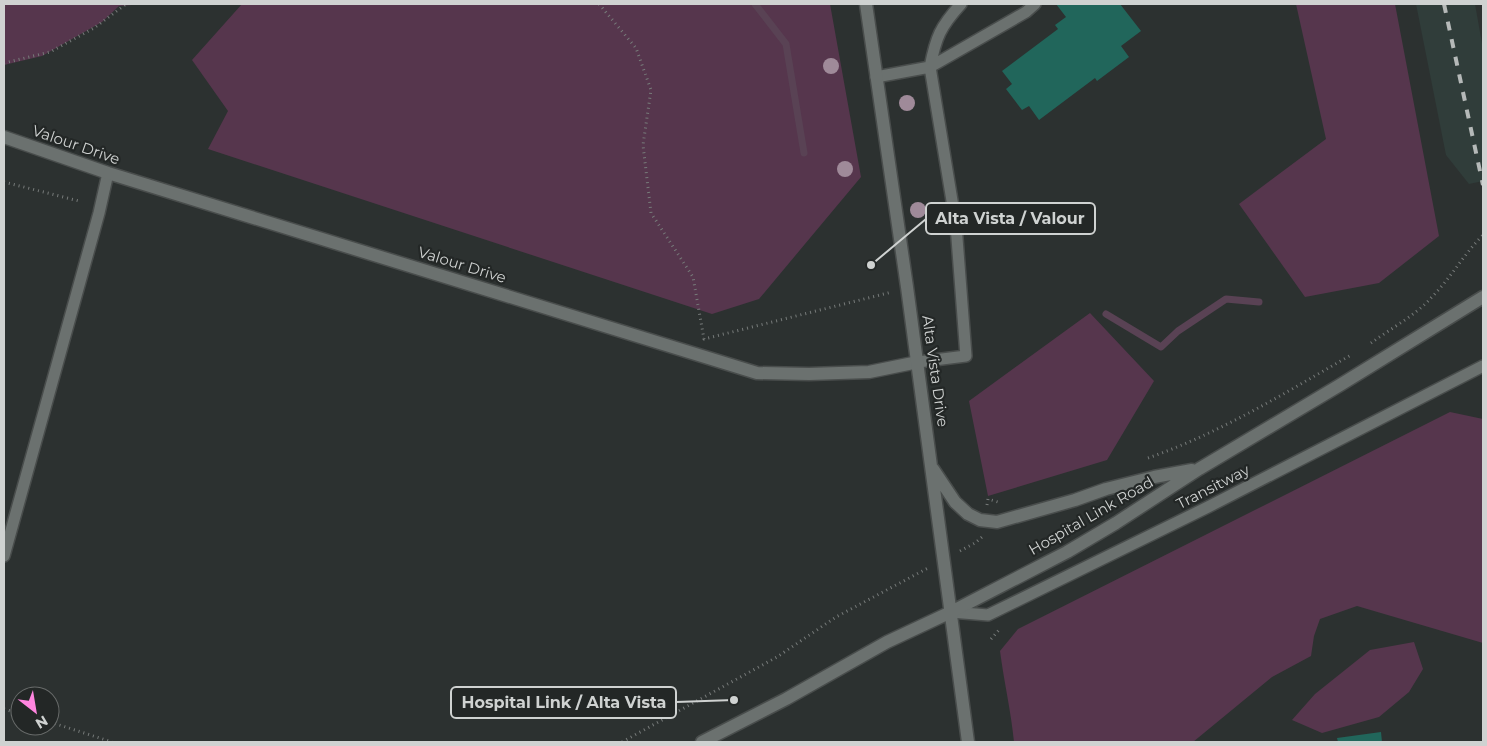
<svg xmlns="http://www.w3.org/2000/svg" width="1487" height="746" font-family="Montserrat,sans-serif">
<style>
.built{fill:#303d3a}
.green{fill:#56364d}
.lines{fill:none;stroke-linecap:round;stroke-linejoin:round}
.stream{stroke:#594254;stroke-width:7}
.building{fill:#21665b}
.service-casing{stroke:#494d4c;stroke-width:14}
.minor-casing{stroke:#494d4c;stroke-width:15}
.tertiary-casing{stroke:#494d4c;stroke-width:15}
.path{stroke:#777b7a;stroke-width:3;stroke-dasharray:1 4;stroke-linecap:butt}
.service{stroke:#6b716f;stroke-width:11}
.minor{stroke:#6b716f;stroke-width:12}
.tertiary{stroke:#6b716f;stroke-width:12}
.rail{stroke:#b5b9b8;stroke-width:4;stroke-dasharray:9 9;stroke-linecap:butt}
.tree{fill:#9f8a99}
.labels{text-anchor:middle;stroke-width:4.5;stroke-linejoin:round;paint-order:stroke}
.street-label{font-size:15px;fill:#cfd2d1;stroke:#232726}
.leader{fill:none;stroke:#cfd2d1;stroke-width:2}
.callout-dot{fill:#cfd2d1;stroke:#232726;stroke-width:2}
.callout{fill:#232726;stroke:#cfd2d1;stroke-width:2}
.callout-label{font-size:16px;text-anchor:middle;font-weight:bold;fill:#cfd2d1}
</style>
<rect width="100%" height="100%" fill="#2c3130"/>
<path class="built" d="M1416,4H1475L1483,49V181L1469,184L1446,155Z"/>
<path class="green" d="M4,4H145L119,6L102,22L42,56L4,65Z
M242,4H830L861,177L759,299L712,314L208,149L228,111L192,60Z
M1296,4H1395L1439,236L1379,283L1305,297L1239,204L1326,139Z
M1090,313L1154,381L1107,460L988,496L969,401Z
M1450,412L1483,419V643L1357,606L1320,619L1314,636L1311,656L1272,677L1193,742H1014C1011,711 1004,682 1000,651L1018,629Z
M1414,642L1423,669L1409,692L1379,717L1322,733L1292,720L1315,694L1370,650Z"/>
<g class="lines">
<path class="stream" d="M755,4L786,44L804,153
M1106,314L1161,347L1178,331L1226,299L1259,302"/>
</g>
<path class="building" d="M1056,4H1120L1141,31L1121,46L1129,57L1097,81L1095,78L1039,120L1029,106L1022,110L1006,89L1012,84L1002,71L1058,29L1055,25L1066,17Z
M1381,732L1382,742H1338L1337,738Z"/>
<g class="lines">
<defs>
<path id="service" d="M930,67L1026,12L1035,4
M930,67C936,37 940,27 961,4
M876,77L930,67L956,225L966,356L918,362
M4,556L99,213L108,173
M951,612L988,615L1208,507L1483,366"/>
<path id="minor" d="M4,137L108,173L757,373L809,374L869,372L918,362"/>
<path id="tertiary" d="M866,4L907,287L968,742
M933,469L955,502L968,514L980,520L997,522L1075,500L1106,489L1154,477L1192,470
M702,742L786,699L887,642L951,612L1067,552L1116,523L1199,469L1340,385L1483,297"/>
</defs>
<use href="#service" class="service-casing"/>
<use href="#minor" class="minor-casing"/>
<use href="#tertiary" class="tertiary-casing"/>
<path class="path" d="M599,4L636,48L651,90L643,145L651,213L693,277L704,339L892,292
M4,63L50,52L94,28L126,4
M4,182L79,201
M1371,343C1390,329 1416,315 1431,298C1450,279 1464,254 1483,235
M1148,458C1220,433 1285,393 1351,355
M987,505L988,499L998,502
M960,551L975,543L982,537
M991,639L999,630
M4,709L20,714
M50,722L112,742
M622,742L777,657L836,617L928,568"/>
<use href="#service" class="service"/>
<use href="#minor" class="minor"/>
<use href="#tertiary" class="tertiary"/>
<path class="rail" d="M1444,4L1483,185"/>
</g>
<g class="tree">
<circle cx="831" cy="66" r="8"/>
<circle cx="907" cy="103" r="8"/>
<circle cx="845" cy="169" r="8"/>
<circle cx="918" cy="210" r="8"/>
</g>
<g class="labels">
<g class="street-label">
<text transform="translate(76 145) rotate(19)" y="5">Valour Drive</text>
<text transform="translate(462 265) rotate(17)" y="5">Valour Drive</text>
<text transform="translate(935 371) rotate(82)" y="5">Alta Vista Drive</text>
<text transform="translate(1213 487) rotate(-27)" y="5">Transitway</text>
<text transform="translate(1091 516) rotate(-30)" y="5">Hospital Link Road</text>
</g>
</g>
<path class="leader" d="M871 265L926 219M734 700L676 702"/>
<g class="callout-dot">
<circle cx="871" cy="265" r="5"/>
<circle cx="734" cy="700" r="5"/>
</g>
<g class="callout">
<rect x="926" y="203" width="169" height="31" rx="5"/>
<rect x="451" y="687" width="225" height="31" rx="5"/>
</g>
<g class="callout-label">
<text x="1010" y="224">Alta Vista / Valour</text>
<text x="564" y="708">Hospital Link / Alta Vista</text>
</g>
<rect width="1487" height="746" fill="none" stroke="#cfd2d1" stroke-width="10"/>
<g transform="translate(35 711) rotate(149)"><circle r="24" fill="#232726" stroke="#686b6a"/>
<path d="M0-4L9 19L0 12L-9 19Z" fill="#ff85df"/>
<text y="-8" font-size="14" font-weight="bold" text-anchor="middle" fill="#cfd2d1">N</text>
</g>
</svg>
